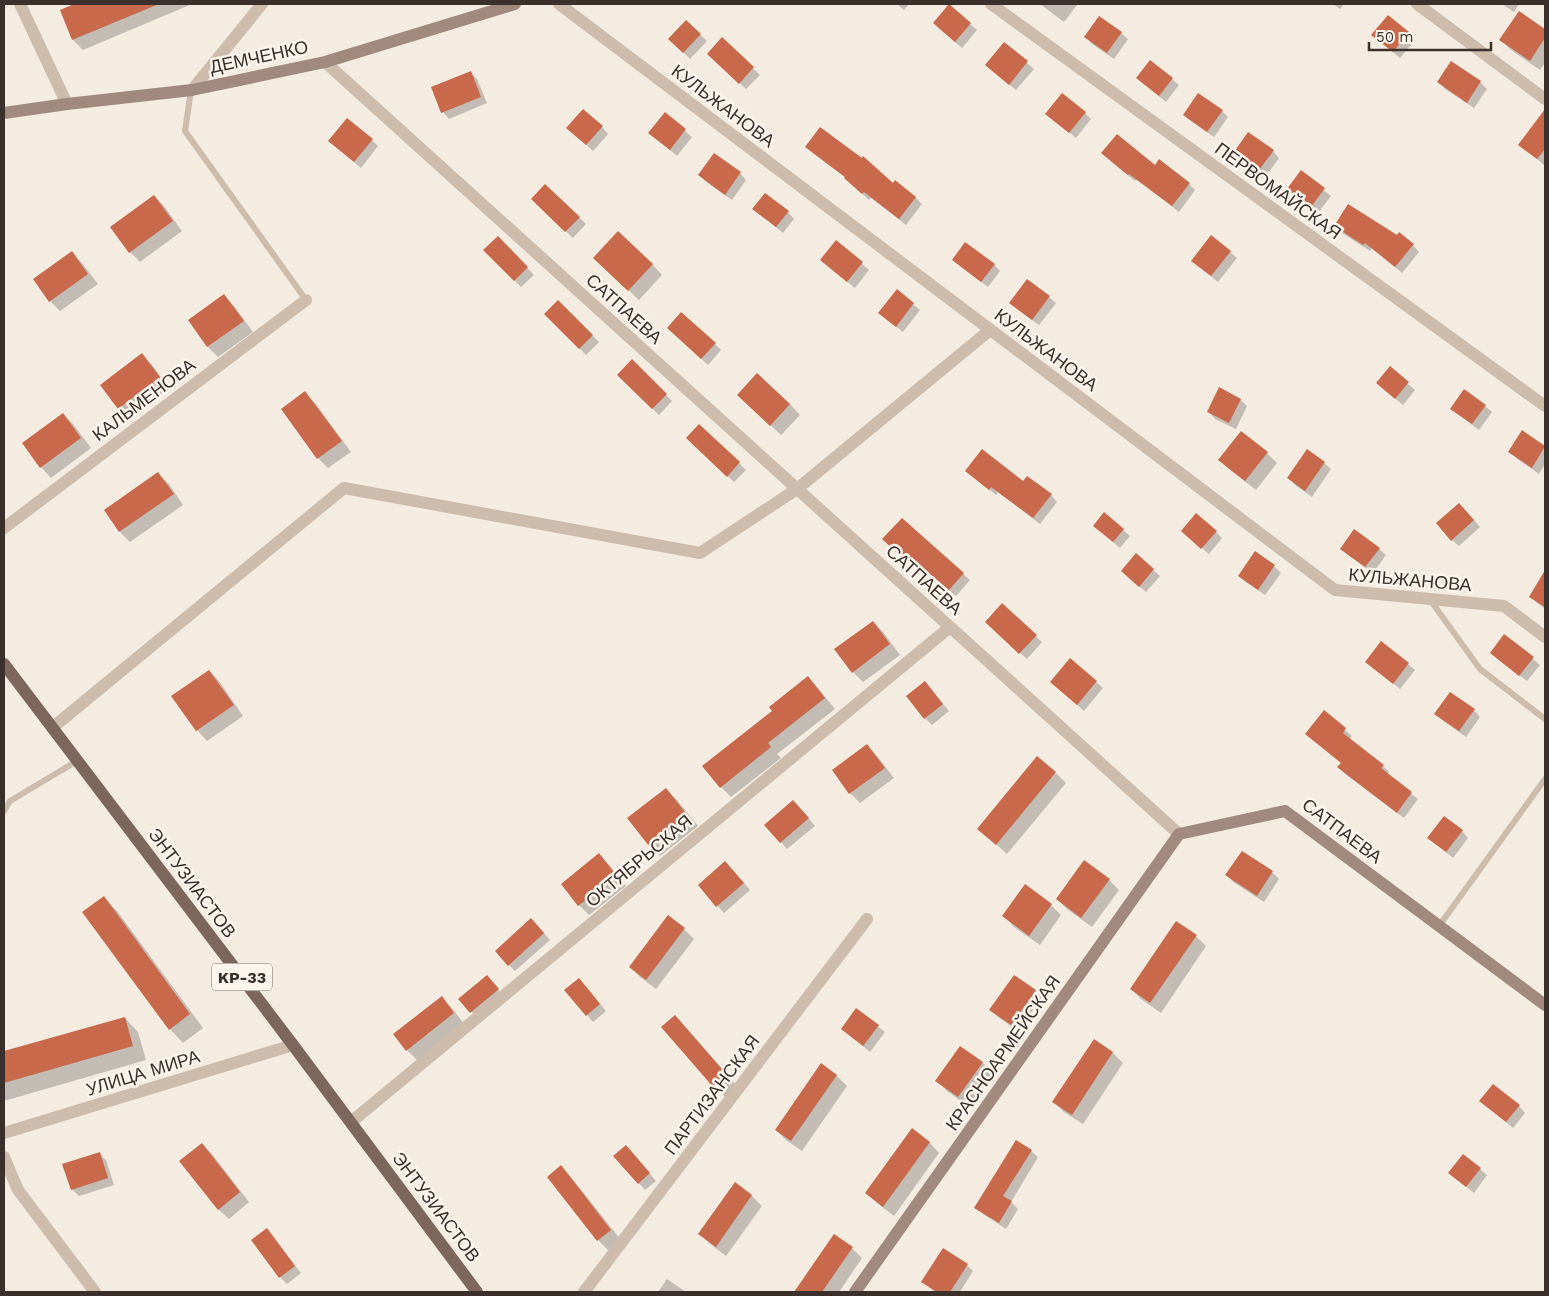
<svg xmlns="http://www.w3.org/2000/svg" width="1549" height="1296" font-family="'Work Sans',sans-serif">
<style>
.shadow{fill:#0003}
.building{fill:#c8694b}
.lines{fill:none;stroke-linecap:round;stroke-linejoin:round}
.lane{stroke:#cdbbac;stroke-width:6}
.street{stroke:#cdbbac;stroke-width:12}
.secondary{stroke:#a18a7d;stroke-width:12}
.primary{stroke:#7d675c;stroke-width:12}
.labels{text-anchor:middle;stroke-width:5;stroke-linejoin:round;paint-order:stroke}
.shield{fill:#fbf5ee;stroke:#756b66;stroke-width:1}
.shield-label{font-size:16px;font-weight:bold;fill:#3b302b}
.street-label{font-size:18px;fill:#3b302b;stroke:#fbf5ee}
</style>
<rect width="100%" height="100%" fill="#f4ebe1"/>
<path class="shadow" d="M78,4H192L83,50L73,40L61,11Z
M897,4H909L904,10Z
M1040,4H1076L1077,5L1064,22Z
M1333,4H1344L1340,9Z
M1502,4H1519L1514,12Z
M949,6L977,30L962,48L941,30Z
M1520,13L1545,30V63L1540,70L1511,50L1501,40Z
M1388,17L1415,40L1400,58L1380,41Z
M686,21L707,41L690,59L670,39Z
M1121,33L1128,39L1114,59L1092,44L1086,37Z
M722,39L760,75L746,89L708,54Z
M1004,43L1034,69L1016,90L986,65Z
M1150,61L1179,85L1166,102L1144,84Z
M1451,63L1480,82L1487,89L1474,108L1445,89L1438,82Z
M470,72L477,79L487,103L449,119L443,112Z
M1222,111L1228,117L1214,137L1191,121L1184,115Z
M1085,113L1091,119L1076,138L1047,114Z
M665,114L692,137L677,156L657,139Z
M1538,120L1545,126L1544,165L1520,145Z
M602,127L608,134L593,151L575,134Z
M372,140L378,146L361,168L330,141Z
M807,147L893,185L915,197L922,204L906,225L871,198L869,200L846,178L813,153Z
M1273,151L1279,158L1266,176L1242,158L1236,152Z
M1109,160L1155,167L1189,184L1195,190L1179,212L1136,179L1135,181Z
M1301,172L1331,196L1318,213L1289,189Z
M740,173L746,180L732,200L706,182L700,175Z
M545,185L586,224L573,238L532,199Z
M154,196L164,206L182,231L140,262L130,252Z
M788,212L794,219L783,233L761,215Z
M1336,226L1413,245L1419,252L1402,273L1372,248L1370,251L1342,233Z
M498,237L534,275L521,287L485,250Z
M1212,237L1237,258L1218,282L1199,267Z
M836,242L869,270L855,288L828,266Z
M72,253L82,263L98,284L60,311L50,301Z
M953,260L994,264L1000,271L988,287Z
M652,264L662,275L639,300L605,268Z
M897,291L920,310L903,332L886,319Z
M224,296L234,306L253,332L218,357L208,347L190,320Z
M1049,297L1056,303L1039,325L1017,309Z
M558,302L599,342L586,355L546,314Z
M675,334L715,344L721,350L708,365Z
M142,355L152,365L169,388L129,418L119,408Z
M632,361L672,401L659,415L618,375Z
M1390,368L1415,390L1403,405L1384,389Z
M305,393L315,403L351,452L328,468L318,458Z
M1241,400L1247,406L1236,429L1215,419L1209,412Z
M790,404L800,415L781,435L749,405Z
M1485,406L1492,412L1479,430L1459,415L1452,409Z
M63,414L73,424L91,448L51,478L41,467L23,443Z
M699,425L746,470L734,482L688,438Z
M1523,432L1545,448V464L1539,474L1516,458L1510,451Z
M1307,451L1324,463L1331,469L1312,497L1295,485L1289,478Z
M1267,453L1277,463L1256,490L1230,470L1220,460Z
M158,474L169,484L183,505L130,542L120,532L105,511Z
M973,477L1023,483L1051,495L1057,502L1040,524L998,492L996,495Z
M1466,511L1480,527L1459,546L1452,540Z
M902,519L970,580L956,596L917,562L914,566L891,545Z
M1123,530L1130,536L1120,548L1101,532Z
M1216,532L1222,538L1209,554L1189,537Z
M1341,548L1379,549L1386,555L1373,573L1348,555Z
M1136,555L1160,576L1146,592L1129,578Z
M1274,566L1281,573L1265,595L1246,582L1239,576Z
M1543,575L1545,576V609L1537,603L1530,597Z
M1002,605L1042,642L1027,659L993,628Z
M873,622L883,632L900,655L863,682L853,672Z
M1505,636L1540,665L1527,681L1498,659Z
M1367,662L1408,664L1415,670L1400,689Z
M209,671L219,681L243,716L207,741L197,730Z
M808,678L818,688L835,709L777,754L781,758L731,797L721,787L773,711Z
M1096,682L1103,688L1084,711L1058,688Z
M925,683L949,711L932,725L925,718Z
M1474,710L1480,717L1466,737L1442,720L1436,713Z
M1324,712L1352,736L1349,739L1383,766L1389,772L1387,775L1418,799L1404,818L1345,774L1339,767L1342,763Z
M867,746L877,756L894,778L860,803L850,793Z
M1056,773L1066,783L1007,854L979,829Z
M666,789L677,800L698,826L660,856L650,845L629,818Z
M800,808L815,826L787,849L781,842Z
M1462,831L1468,838L1453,858L1429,838Z
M1242,852L1272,872L1279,879L1264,902L1233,882L1227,875Z
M599,855L609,865L626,886L589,915L579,905L563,884Z
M732,869L750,890L724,913L699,885Z
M1109,880L1119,890L1092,927L1067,909L1057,899Z
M104,898L117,911L203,1028L183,1043L170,1029Z
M1051,905L1061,915L1040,945L1014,927L1004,916Z
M538,926L550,940L515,971L509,965Z
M684,929L694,939L656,989L640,977L630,967Z
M1196,936L1206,946L1161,1013L1141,999L1131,989Z
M493,983L504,997L478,1019L460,999Z
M586,986L606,1011L593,1022L587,1015Z
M1035,991L1042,997L1018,1031L998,1017L991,1010Z
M442,998L452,1008L464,1024L417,1060L407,1050Z
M857,1010L885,1032L870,1052L842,1029Z
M125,1018L138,1032L146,1060L4,1101V1052Z
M685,1027L738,1087L725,1097L663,1028Z
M1094,1040L1113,1053L1123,1063L1083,1124L1064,1112L1054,1102Z
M960,1047L983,1063L993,1073L969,1107L947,1091L937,1081Z
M821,1065L837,1076L847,1086L802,1151L786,1140L776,1130Z
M1481,1101L1519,1106L1525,1113L1513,1128Z
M929,1142L939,1153L894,1216L877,1203L867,1193Z
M202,1144L212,1154L249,1202L229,1219L218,1209Z
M1031,1151L1038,1157L1011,1202L1018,1209L1006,1229L983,1214L976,1208Z
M632,1153L656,1181L645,1190L615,1156Z
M99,1154L106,1160L114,1185L79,1196L72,1189Z
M561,1167L571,1177L621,1240L608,1250L598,1240Z
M1480,1169L1487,1175L1474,1193L1450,1173Z
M735,1184L752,1196L762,1206L726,1256L710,1244L700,1234Z
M834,1236L852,1248L862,1258L839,1292H796Z
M273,1237L301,1273L287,1284L280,1277L253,1240Z
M967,1265L973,1271L960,1292H935L923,1282Z
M667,1279L686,1292H658Z"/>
<path class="building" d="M74,4H159L72,40L60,10Z
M949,4L971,23L955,42L933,23Z
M1519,11L1545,29V38L1530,61L1499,40Z
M1388,15L1409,32L1393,52L1371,35Z
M1099,16L1122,32L1107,53L1084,37Z
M686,20L701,34L683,53L668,39Z
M722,37L754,67L739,84L707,54Z
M1004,42L1028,61L1009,85L985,65Z
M1150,60L1173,78L1159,96L1136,78Z
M1451,61L1481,81L1467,103L1437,82Z
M471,71L481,97L441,113L431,87Z
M1062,93L1086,112L1069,133L1045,114Z
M1198,93L1223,110L1207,132L1183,115Z
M583,109L603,126L586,145L566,128Z
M1545,109V149L1537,159L1518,145Z
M665,112L686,129L670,150L648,133Z
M347,118L373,139L354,162L328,141Z
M820,127L862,158L863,156L893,183L895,180L916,197L899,219L864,192L862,194L844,178L845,177L805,147Z
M1248,132L1274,150L1259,170L1234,152Z
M1117,134L1155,165L1159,159L1190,183L1172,206L1129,174L1128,175L1101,153Z
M714,153L741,172L725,195L698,175Z
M1301,170L1325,188L1311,207L1287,189Z
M545,184L580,217L565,232L531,199Z
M765,193L789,211L776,227L752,209Z
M154,195L173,221L129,253L110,227Z
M1348,204L1397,235L1399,232L1414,244L1395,267L1365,243L1363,245L1334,226Z
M618,231L653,264L628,291L593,258Z
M1211,235L1231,251L1211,276L1191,261Z
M498,236L528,267L514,281L483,250Z
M836,240L863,262L847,282L820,260Z
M965,242L995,264L981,282L952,260Z
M72,251L88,274L49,302L33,279Z
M1027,279L1050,296L1032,320L1009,303Z
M897,289L914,303L896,327L878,313Z
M224,294L244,321L207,347L188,320Z
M558,300L593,335L579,349L544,314Z
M681,312L716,343L701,359L667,328Z
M142,353L160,377L118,409L100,385Z
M632,359L667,394L652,409L617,375Z
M1390,366L1409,382L1395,399L1376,383Z
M757,373L790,404L770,426L737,395Z
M1219,387L1241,399L1229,423L1207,412Z
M1464,389L1486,405L1472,424L1450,409Z
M305,391L342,441L317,459L281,409Z
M63,413L81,438L40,468L22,443Z
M699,424L740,462L727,477L686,438Z
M1522,430L1545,446L1532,468L1508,452Z
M1241,431L1268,452L1245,481L1218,460Z
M982,449L1023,481L1027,476L1052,494L1033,518L991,487L989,490L965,471Z
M1307,449L1325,462L1305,491L1287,478Z
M158,472L174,494L119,532L104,510Z
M1459,503L1474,520L1451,541L1436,523Z
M1104,512L1124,529L1113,542L1093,526Z
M1196,513L1217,531L1201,549L1181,531Z
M902,518L964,573L949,590L910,557L906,561L882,539Z
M1354,529L1380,548L1365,567L1340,549Z
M1255,551L1275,565L1258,590L1238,576Z
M1136,553L1154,569L1139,587L1121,571Z
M1545,570V607L1529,597Z
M1002,603L1037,635L1019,654L985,622Z
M873,621L890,644L852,673L834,649Z
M1504,634L1534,657L1519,676L1490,653Z
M1381,641L1409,663L1393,684L1365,662Z
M1070,658L1097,681L1077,705L1050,682Z
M209,670L234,705L196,731L171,696Z
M808,676L825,698L768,743L771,747L720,788L702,766L772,711L769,707Z
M925,681L943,704L924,719L906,696Z
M1450,692L1475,709L1459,731L1434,714Z
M1324,710L1346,728L1343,733L1384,765L1381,768L1412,792L1397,813L1337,767L1341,763L1305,734Z
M867,744L885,768L849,794L832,770Z
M1037,756L1056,772L996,845L977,829Z
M666,788L688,816L649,846L627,818Z
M793,800L809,818L780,843L764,825Z
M1444,816L1463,830L1446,852L1427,838Z
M1242,851L1273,871L1257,896L1225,875Z
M599,853L617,876L578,906L561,884Z
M1084,860L1110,879L1081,918L1056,899Z
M725,861L744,883L716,907L698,885Z
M1025,884L1052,904L1029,936L1002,916Z
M104,896L190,1014L169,1030L82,912Z
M668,915L685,928L646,980L629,967Z
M531,918L544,933L508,966L495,951Z
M1176,921L1197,935L1150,1003L1130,989Z
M487,975L499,989L470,1013L458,999Z
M1014,975L1036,990L1011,1025L989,1010Z
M579,978L600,1004L586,1016L564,990Z
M442,996L454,1013L406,1051L393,1034Z
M856,1008L879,1025L863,1046L841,1029Z
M675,1015L728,1076L714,1088L661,1027Z
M125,1017L133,1046L4,1083V1051Z
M1094,1039L1113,1052L1072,1115L1052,1102Z
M960,1046L983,1062L958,1097L935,1081Z
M821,1063L837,1075L791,1141L775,1130Z
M1493,1084L1520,1105L1506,1122L1479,1101Z
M912,1128L930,1142L883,1207L865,1193Z
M1016,1140L1032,1150L1003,1196L1012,1201L999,1223L974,1208Z
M202,1143L240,1192L218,1210L179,1161Z
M626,1145L650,1173L638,1184L613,1156Z
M100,1152L108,1178L71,1190L62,1164Z
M1463,1154L1481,1168L1466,1187L1448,1173Z
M561,1165L611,1230L597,1241L547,1177Z
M735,1182L752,1195L716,1247L698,1234Z
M267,1228L295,1266L279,1278L251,1240Z
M834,1234L853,1247L822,1292H794Z
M943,1248L968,1264L950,1292H937L921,1282Z"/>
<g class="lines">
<path class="lane" d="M191,90L185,131L306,300
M1431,601L1480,669L1545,719
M4,811L10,801L77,761
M1439,926L1545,779"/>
<path class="street" d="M20,4L67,104
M559,4L1335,590L1504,606L1545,637
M991,4L1545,406
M1417,4L1545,99
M325,62L1179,834
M192,90L262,4
M4,528L306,300
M52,728L344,488L700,553L797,489L990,330
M351,1122L950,627
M4,1133L293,1045
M4,1157L18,1190L95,1292
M584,1292L867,919"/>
<path class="secondary" d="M4,113L67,104L192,90L325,62L515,4
M855,1292L1179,834L1285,811L1545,1005"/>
<path class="primary" d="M4,664L293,1045L477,1292"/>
</g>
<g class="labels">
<rect class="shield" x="212" y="963.5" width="60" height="27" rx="4"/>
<g class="shield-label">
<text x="242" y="983">KP-33</text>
</g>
<g class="street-label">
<text transform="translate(259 57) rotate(-12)" y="6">ДЕМЧЕНКО</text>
<text transform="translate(723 106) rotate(37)" y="6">КУЛЬЖАНОВА</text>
<text transform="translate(1278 191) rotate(36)" y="6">ПЕРВОМАЙСКАЯ</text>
<text transform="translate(624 309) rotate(42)" y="6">САТПАЕВА</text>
<text transform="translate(1046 350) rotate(37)" y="6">КУЛЬЖАНОВА</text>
<text transform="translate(144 400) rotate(-37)" y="6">КАЛЬМЕНОВА</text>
<text transform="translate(924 580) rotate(42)" y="6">САТПАЕВА</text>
<text transform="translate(1410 580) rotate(5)" y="6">КУЛЬЖАНОВА</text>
<text transform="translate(1342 831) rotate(37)" y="6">САТПАЕВА</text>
<text transform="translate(639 861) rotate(-40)" y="6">ОКТЯБРЬСКАЯ</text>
<text transform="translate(192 883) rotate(53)" y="6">ЭНТУЗИАСТОВ</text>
<text transform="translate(1003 1053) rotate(-55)" y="6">КРАСНОАРМЕЙСКАЯ</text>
<text transform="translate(143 1073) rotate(-17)" y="6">УЛИЦА МИРА</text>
<text transform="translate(712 1095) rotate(-53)" y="6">ПАРТИЗАНСКАЯ</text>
<text transform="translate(436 1207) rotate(53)" y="6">ЭНТУЗИАСТОВ</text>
</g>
</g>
<rect width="1549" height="1296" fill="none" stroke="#3b302b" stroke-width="10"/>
<path d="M1369 42v8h122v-8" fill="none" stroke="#3b302b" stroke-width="2.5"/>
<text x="1376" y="42" font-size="15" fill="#3b302b" stroke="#fbf5ee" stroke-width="4" paint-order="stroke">50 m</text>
</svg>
